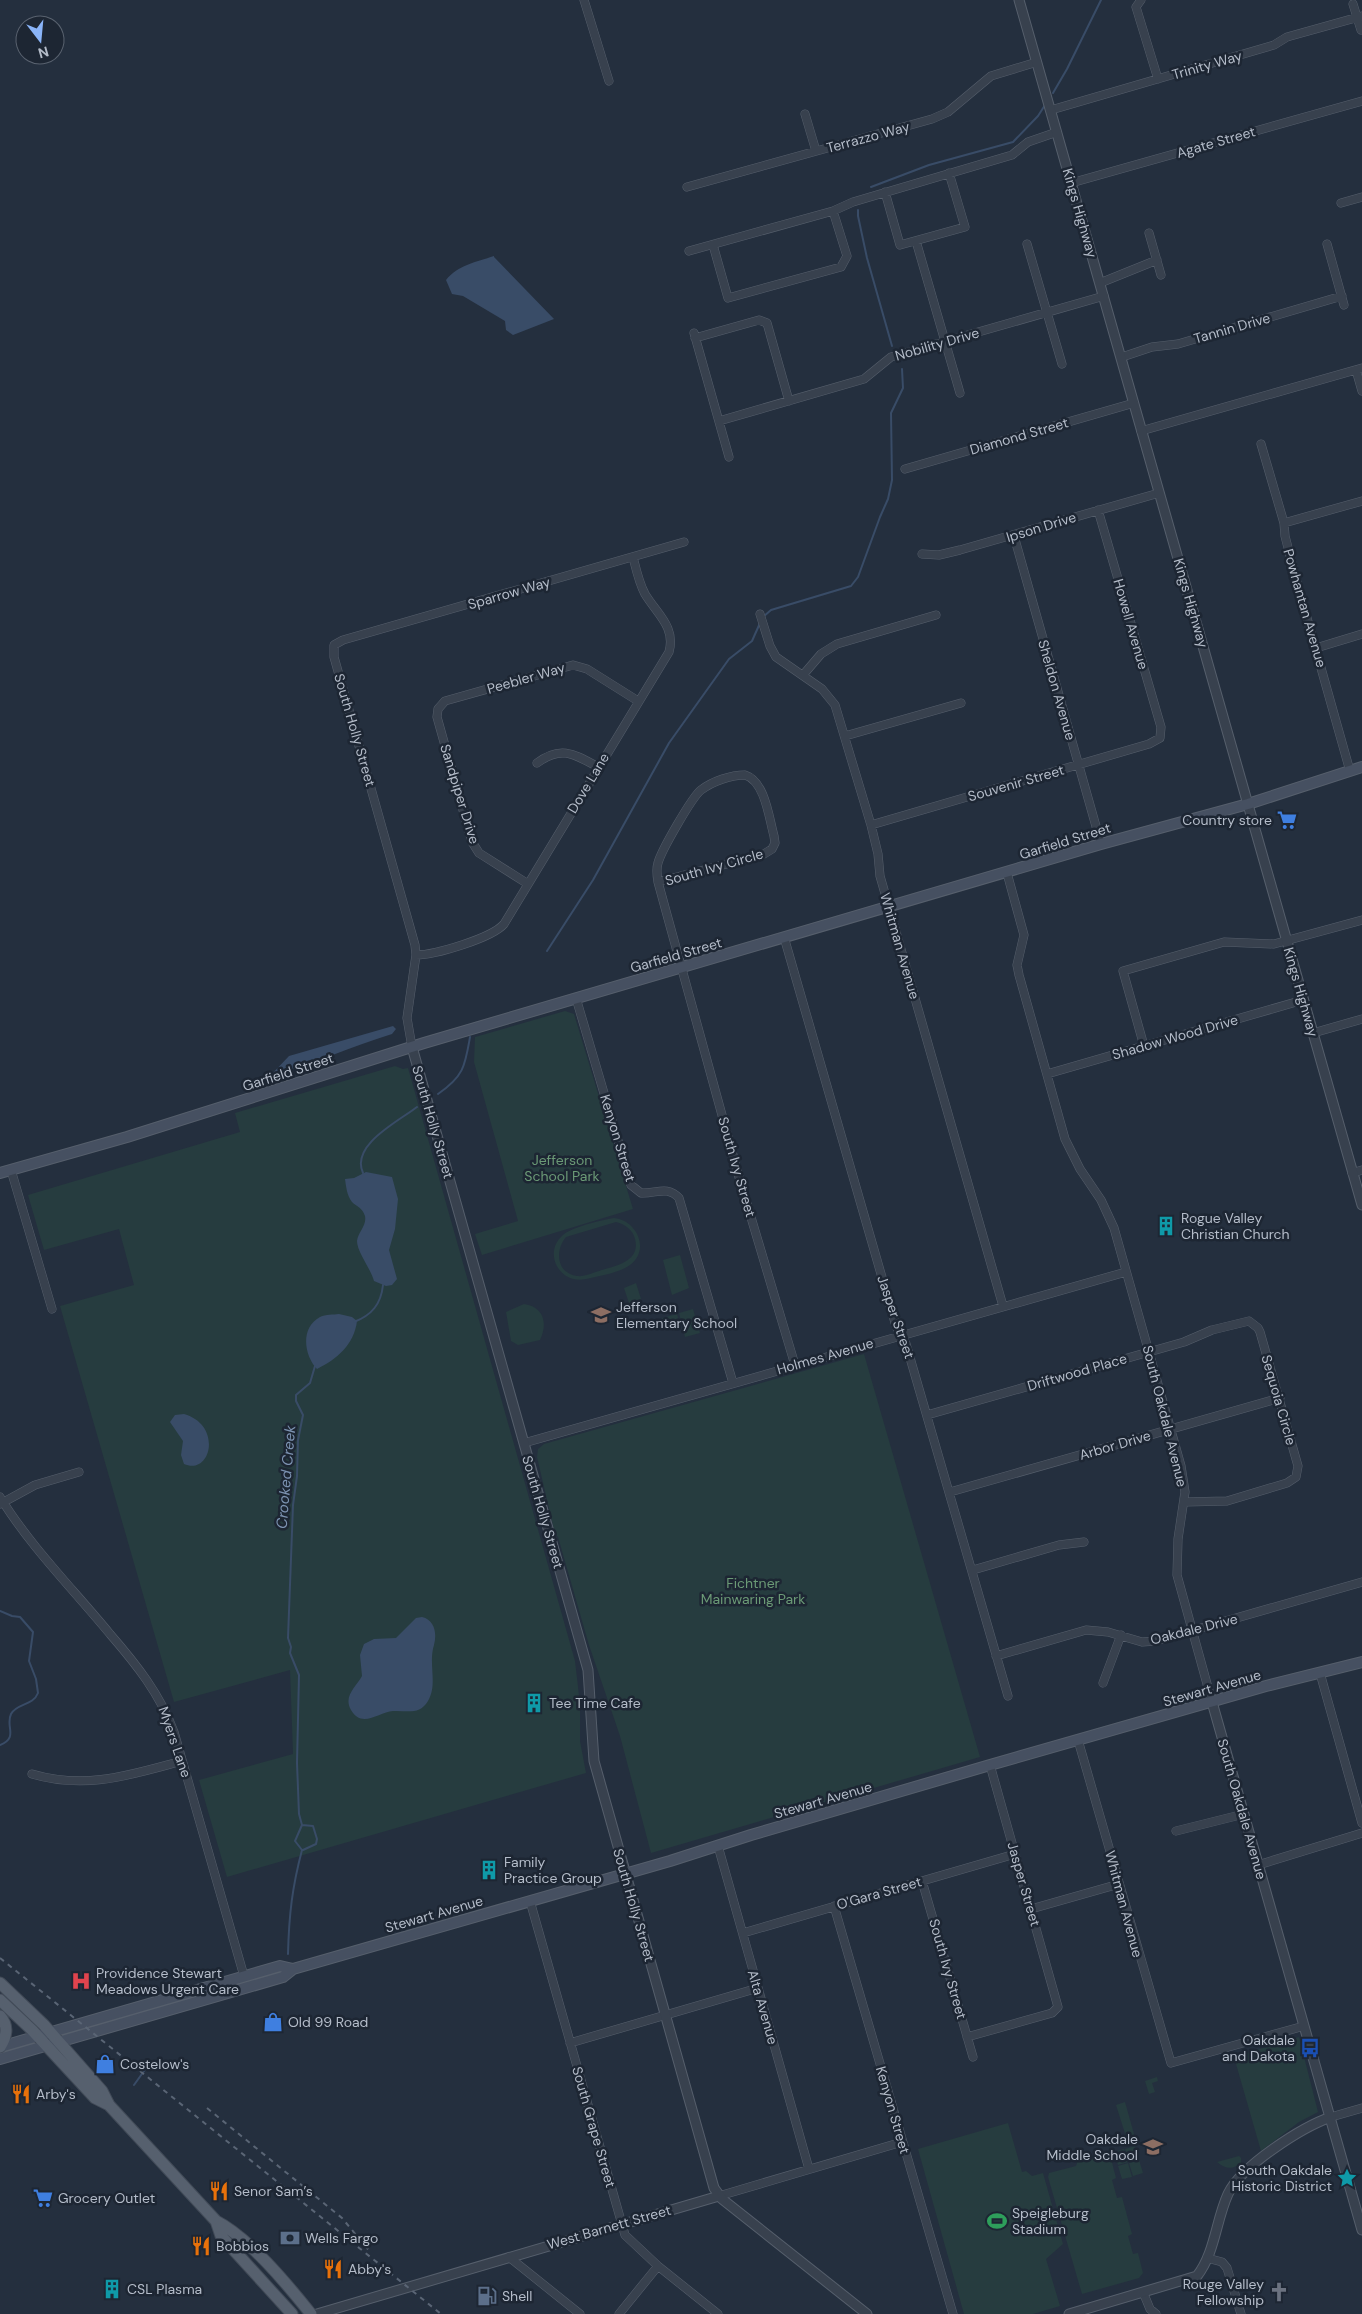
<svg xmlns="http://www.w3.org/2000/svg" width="1362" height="2314" font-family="'DM Sans',sans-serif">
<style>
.green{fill:#263c3f;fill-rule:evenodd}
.water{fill:#394c67}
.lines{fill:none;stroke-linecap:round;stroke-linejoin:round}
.stream{stroke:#394c67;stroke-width:2}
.minor-casing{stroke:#565f6c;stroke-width:9}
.tertiary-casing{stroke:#565f6c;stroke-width:11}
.secondary-casing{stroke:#565f6c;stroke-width:12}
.primary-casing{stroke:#414a57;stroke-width:13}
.minor{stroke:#38414e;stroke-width:8}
.tertiary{stroke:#38414e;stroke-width:9}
.secondary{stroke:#465061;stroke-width:10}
.primary{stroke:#56606e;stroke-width:11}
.rail{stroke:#5a6575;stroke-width:2;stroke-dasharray:5 5;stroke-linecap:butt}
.labels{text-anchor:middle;stroke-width:5;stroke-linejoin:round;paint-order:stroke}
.street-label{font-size:14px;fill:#b4bcc9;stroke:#1d2633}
.poi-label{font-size:14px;fill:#b4bcc9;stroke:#1d2633;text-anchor:start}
.park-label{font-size:14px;fill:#6b9a76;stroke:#1d2633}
.water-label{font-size:15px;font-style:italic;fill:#7c92b1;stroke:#1d2633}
</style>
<rect width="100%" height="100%" fill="#242f3e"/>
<path class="green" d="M565,1011L574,1014L633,1209L482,1255L475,1234L518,1221L474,1062L475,1037Z
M395,1066L403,1069L408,1068L575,1661L580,1704V1741L586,1773L227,1877L199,1780L293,1754L290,1670L174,1702L60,1306L134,1285L119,1229L44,1250L28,1195L240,1132L235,1113Z
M614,1218C636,1220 651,1249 630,1265C619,1273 599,1276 586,1279C560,1285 542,1253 563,1235C572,1227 601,1220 614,1218ZM616,1222C625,1224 633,1230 635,1239C641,1262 615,1266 599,1271C592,1273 584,1277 577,1276C556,1273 555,1250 566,1237Z
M680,1255L689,1288L672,1295L663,1260Z
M636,1283L641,1299L629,1303L624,1288Z
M524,1304C544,1307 548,1323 540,1340L518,1345L511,1341L506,1312Z
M693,1309L700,1333L685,1337L679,1313Z
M677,1314L680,1325L666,1330L662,1318Z
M864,1354L980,1757L651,1853L620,1736L589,1645L558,1537L555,1534L537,1457L538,1449L544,1444Z
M1299,2037L1318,2112L1299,2122L1261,2151L1234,2057Z
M1157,2077L1158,2081L1152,2083L1155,2092L1149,2094L1145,2081Z
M1125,2102L1136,2141L1128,2143L1116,2105Z
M1008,2123L1022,2172L1026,2171L1032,2176L1043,2173L1063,2244L1046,2259L1060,2306L1033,2314H964L918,2149Z
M1135,2146L1139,2159L1129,2162L1125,2149Z
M1124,2149L1128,2162L1118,2165L1114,2152Z
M1109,2151L1116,2178L1112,2180L1117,2198L1122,2197L1132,2234L1128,2236L1133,2254L1138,2253L1143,2273L1139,2278L1082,2294L1048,2177L1049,2173L1076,2166L1078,2160Z
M1239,2156L1241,2158V2163C1233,2170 1225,2169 1217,2162Z
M1139,2160L1143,2173L1133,2176L1129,2163Z
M1128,2163L1132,2177L1122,2179L1118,2166Z"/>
<path class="water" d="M494,256V257L554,319L513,335L506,330L505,321L463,296L452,294L446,280C458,265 476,262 494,256Z
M393,1026L396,1029L392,1034C351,1047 312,1064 270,1076L289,1056Z
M366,1172L392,1177L398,1199L395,1229L389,1250L397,1279L392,1285L386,1286L374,1281C371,1269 357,1252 357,1241C358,1232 367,1226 365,1216C362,1207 357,1207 352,1202C347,1196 346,1186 345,1179L354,1178Z
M339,1314L352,1317L357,1321C354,1345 337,1359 317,1369C304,1355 300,1328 320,1317C326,1314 333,1315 339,1314Z
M184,1414C223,1425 211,1476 184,1464L181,1455L183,1441L170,1422L175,1415Z
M422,1617C435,1620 437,1634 434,1645C428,1664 438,1684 428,1701C419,1716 406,1710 393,1711C379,1712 362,1729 351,1710C343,1696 356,1687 362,1676L360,1655L364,1644L374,1639L396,1638L416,1618Z"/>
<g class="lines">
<path class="stream" d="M1053,93L1067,69L1101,0
M871,187L929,165L1013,142L1038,116L1045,105
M858,210V216L867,258L892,346
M763,617L771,610L851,586L858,577L880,517L888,499L892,480L891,413L903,388L902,369
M547,951L593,880L669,743L729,659L752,641L760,623
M438,1094C464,1076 465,1066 470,1037
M363,1173C350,1145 399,1121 417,1107
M354,1322C372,1315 381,1304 383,1285
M0,1611L12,1616L20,1617L33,1632L29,1661L36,1679L38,1693C33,1706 17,1703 11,1714C5,1727 19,1737 0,1745
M302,1825L313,1826L317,1839L316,1844L303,1850
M288,1954C289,1915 292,1888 302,1850L295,1841L302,1825L299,1814L297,1763L299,1675L290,1653L291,1647L288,1638L293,1505L297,1476L298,1440L303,1415L296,1401V1395L310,1383L315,1366
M134,2085L149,2064"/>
<defs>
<path id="minor" d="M584,0L609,81
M1141,0L1136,7L1158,79
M1353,4L1361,30
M1051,110L1257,50L1274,45L1287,37L1362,16
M805,114L816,151
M1071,183L1362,101
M687,187L932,119L948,112L991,76L1037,62
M885,192L900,245L965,227L949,173
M1341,203L1362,197
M1149,233L1161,275
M916,241L960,393
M1027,244L1062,364
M1327,244L1344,305
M713,245L728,298L841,267L847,256L833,211
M689,251L833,211L853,202L1012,155L1028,142L1057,132
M1100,283L1157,260
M694,333L729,457
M695,338L759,320L767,323L789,401
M1122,357L1152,347L1178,344L1342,296
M1356,370L1362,391
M719,421L864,379L891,357L1104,296
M1141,431L1362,368
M1261,444L1284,523L1285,536L1296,579L1350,771
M905,469L1134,403
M1284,523L1362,501
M1014,536L1101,844
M922,554L939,555L960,550L1159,493
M760,614L770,646L776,657L822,689L835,705L871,825L878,854L880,876L1003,1306
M1316,648L1362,634
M803,675L821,654L837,644L936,615
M845,736L961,703
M537,763C561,745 574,754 598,767
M745,775C765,781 769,818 774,836L775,843L772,849L764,854L658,882C657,876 656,869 658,863C661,851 692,797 701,790C713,781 731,775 745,775Z
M871,825L1149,744L1160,738L1161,727L1098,510
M1007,873L1024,935L1017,965L1019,975L1065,1139L1080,1169L1101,1200L1114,1228L1181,1466L1185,1492L1178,1539L1177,1575L1212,1702
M658,882L739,1177L795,1365
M528,884L479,853L472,842L437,717L438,709L445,701L573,665L587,669L638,701
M784,937L896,1326L906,1344L1008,1696
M416,955C435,955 492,938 504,924L669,652C676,627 657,614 645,594C639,583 636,569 633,557
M576,998L631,1185L641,1193C656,1194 667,1185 679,1198L733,1383
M1313,1033L1362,1019
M1144,1046L1123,971L1224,942L1274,944L1362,920
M412,1047L407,1018L416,955L415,945L334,657V645L343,640L684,542
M1047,1074L1303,1000
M11,1170L52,1309
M1352,1173L1362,1170
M927,1415L1184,1342L1212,1330L1249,1321L1258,1328L1260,1332L1298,1466L1296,1477L1287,1483L1227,1501L1184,1502
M524,1443L1126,1272
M950,1492L1280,1398
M0,1497C30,1546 73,1589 110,1634C136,1664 160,1694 174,1732L244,1976
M0,1504L35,1485L79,1472
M973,1570L1059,1545L1084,1542
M996,1656L1086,1630L1108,1632L1142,1642L1156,1641L1362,1582
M1320,1673L1362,1823
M1103,1683L1121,1635
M1078,1740L1171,2063L1304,2026
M32,1774C86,1790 130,1775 182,1761
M1176,1831L1244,1814
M718,1846L809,2169
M1258,1865L1362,1833
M922,1881L973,2057
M530,1901L625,2235L658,2266L718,2314
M834,1906L953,2314
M1031,1909L1119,1884
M743,1933L1015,1854
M967,2037L1052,2013L1058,2007L990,1765
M570,2043L758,1988
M1331,2117L1362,2108
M719,2196L902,2142
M509,2257L580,2314
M1207,2258L1222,2262L1227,2268L1241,2314
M1143,2292L1150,2309L1156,2314
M619,2314L658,2266"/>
<path id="tertiary" d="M1019,0L1362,1205
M412,1047L588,1670L594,1761L714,2188L722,2199L867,2314
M1212,1702L1362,2230
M317,2314L719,2196
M1069,2314L1197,2276C1215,2253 1216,2220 1228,2194C1241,2166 1302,2127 1331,2117"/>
<path id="secondary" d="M0,1173L127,1137L424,1043L1101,844L1248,804L1362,767
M0,2047L280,1966L293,1969
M0,2059L283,1977L293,1969L670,1861L751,1835L990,1765L1266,1686L1362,1662"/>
<path id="primary" d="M0,1983L44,2025L102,2091L109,2105L216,2221C249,2238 287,2284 311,2314
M0,2000L32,2030L95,2098L109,2105
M0,2016C9,2026 7,2036 0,2047
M216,2221L221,2236L292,2314"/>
</defs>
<use href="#minor" class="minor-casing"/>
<use href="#tertiary" class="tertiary-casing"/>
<use href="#secondary" class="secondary-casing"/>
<use href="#primary" class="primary-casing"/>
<use href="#minor" class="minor"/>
<use href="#tertiary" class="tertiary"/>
<use href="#secondary" class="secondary"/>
<use href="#primary" class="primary"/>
<path class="rail" d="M0,1958L441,2314
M207,2108L342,2218L371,2253"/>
</g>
<defs>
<symbol id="supermarket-bare" viewBox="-9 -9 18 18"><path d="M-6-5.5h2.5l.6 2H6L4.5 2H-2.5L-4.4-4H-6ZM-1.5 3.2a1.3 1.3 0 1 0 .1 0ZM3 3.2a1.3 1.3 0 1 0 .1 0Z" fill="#3f7fe0" stroke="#1d2633" stroke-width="2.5" paint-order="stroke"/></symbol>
<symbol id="building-bare" viewBox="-9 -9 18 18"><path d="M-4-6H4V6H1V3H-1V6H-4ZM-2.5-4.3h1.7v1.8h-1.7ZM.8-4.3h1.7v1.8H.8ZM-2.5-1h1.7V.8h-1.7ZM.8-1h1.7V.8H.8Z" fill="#0f9aa8" stroke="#1d2633" stroke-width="2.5" paint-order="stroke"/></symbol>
<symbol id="school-bare" viewBox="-9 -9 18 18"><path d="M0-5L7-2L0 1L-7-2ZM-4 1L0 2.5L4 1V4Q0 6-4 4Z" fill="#8d6e63" stroke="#1d2633" stroke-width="2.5" paint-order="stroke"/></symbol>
<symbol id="hospital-bare" viewBox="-9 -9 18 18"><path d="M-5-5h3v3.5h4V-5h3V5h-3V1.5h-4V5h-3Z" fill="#e0444e" stroke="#1d2633" stroke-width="2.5" paint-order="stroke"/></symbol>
<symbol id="shop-bare" viewBox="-9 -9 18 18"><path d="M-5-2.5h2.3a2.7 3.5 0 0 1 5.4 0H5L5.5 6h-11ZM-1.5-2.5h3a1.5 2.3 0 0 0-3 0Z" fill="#3f7fe0" stroke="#1d2633" stroke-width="2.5" paint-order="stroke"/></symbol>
<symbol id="bus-bare" viewBox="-9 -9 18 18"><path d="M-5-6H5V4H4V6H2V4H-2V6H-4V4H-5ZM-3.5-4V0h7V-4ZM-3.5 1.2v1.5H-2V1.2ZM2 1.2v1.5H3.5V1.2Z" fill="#1a4fb4" stroke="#1d2633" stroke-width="2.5" paint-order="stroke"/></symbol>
<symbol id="restaurant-bare" viewBox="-9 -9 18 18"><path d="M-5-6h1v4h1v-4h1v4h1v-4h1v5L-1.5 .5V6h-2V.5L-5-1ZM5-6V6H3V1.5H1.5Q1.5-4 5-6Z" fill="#e8710a" stroke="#1d2633" stroke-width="2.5" paint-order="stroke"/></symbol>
<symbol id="sight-bare" viewBox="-9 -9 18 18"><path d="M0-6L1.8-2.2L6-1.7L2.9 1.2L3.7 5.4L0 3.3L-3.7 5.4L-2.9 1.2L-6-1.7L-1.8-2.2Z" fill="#0f9aa8" stroke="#1d2633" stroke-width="2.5" paint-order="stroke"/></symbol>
<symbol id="stadium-bare" viewBox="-9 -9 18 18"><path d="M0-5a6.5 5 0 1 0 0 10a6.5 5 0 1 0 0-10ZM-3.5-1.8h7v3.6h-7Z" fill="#2e9e5b" stroke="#1d2633" stroke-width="2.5" paint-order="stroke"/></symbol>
<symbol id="bank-bare" viewBox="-9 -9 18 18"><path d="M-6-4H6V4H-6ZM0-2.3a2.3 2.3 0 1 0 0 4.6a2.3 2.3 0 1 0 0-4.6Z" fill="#5c6f8a" stroke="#1d2633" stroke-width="2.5" paint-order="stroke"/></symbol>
<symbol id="church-bare" viewBox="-9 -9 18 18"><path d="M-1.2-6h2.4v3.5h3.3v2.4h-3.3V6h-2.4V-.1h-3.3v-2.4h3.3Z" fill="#6b7280" stroke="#1d2633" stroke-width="2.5" paint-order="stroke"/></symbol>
<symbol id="fuel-bare" viewBox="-9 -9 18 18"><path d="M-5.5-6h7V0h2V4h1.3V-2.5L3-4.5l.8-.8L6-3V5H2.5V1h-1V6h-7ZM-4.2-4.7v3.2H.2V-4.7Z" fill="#5c6f8a" stroke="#1d2633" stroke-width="2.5" paint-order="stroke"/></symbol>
</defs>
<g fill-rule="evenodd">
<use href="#supermarket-bare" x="1273" y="806" width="28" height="28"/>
<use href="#building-bare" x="1152" y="1212" width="28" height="28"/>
<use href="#school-bare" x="587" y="1301" width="28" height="28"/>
<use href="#building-bare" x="520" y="1689" width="28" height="28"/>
<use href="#building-bare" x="475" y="1856" width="28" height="28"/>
<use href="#hospital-bare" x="67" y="1967" width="28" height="28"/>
<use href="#shop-bare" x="259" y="2008" width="28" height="28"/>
<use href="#bus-bare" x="1296" y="2034" width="28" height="28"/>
<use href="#shop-bare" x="91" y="2050" width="28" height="28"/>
<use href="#restaurant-bare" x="7" y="2080" width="28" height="28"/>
<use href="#school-bare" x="1139" y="2133" width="28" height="28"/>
<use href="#sight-bare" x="1333" y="2164" width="28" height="28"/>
<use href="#restaurant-bare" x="205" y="2177" width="28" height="28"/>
<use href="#supermarket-bare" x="29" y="2184" width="28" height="28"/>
<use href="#stadium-bare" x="983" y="2207" width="28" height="28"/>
<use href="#bank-bare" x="276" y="2224" width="28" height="28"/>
<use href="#restaurant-bare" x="187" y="2232" width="28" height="28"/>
<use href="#restaurant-bare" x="319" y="2255" width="28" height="28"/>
<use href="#building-bare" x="98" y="2275" width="28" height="28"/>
<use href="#church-bare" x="1265" y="2278" width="28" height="28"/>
<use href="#fuel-bare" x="473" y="2282" width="28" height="28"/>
</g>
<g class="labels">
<g class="street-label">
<text transform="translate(1207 65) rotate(-16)" y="5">Trinity Way</text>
<text transform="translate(868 137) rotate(-15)" y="5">Terrazzo Way</text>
<text transform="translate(1216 142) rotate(-16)" y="5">Agate Street</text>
<text transform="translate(1080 213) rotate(74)" y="5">Kings Highway</text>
<text transform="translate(1232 328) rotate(-16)" y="5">Tannin Drive</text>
<text transform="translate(937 344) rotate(-16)" y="5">Nobility Drive</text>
<text transform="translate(1019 436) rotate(-16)" y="5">Diamond Street</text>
<text transform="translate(1041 527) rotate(-17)" y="5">Ipson Drive</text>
<text transform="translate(509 593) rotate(-16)" y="5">Sparrow Way</text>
<text transform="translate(1191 603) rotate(74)" y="5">Kings Highway</text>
<text transform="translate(1305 608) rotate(74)" y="5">Powhantan Avenue</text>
<text transform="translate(1131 624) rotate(74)" y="5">Howell Avenue</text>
<text transform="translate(526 678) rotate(-16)" y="5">Peebler Way</text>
<text transform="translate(1057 690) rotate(74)" y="5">Sheldon Avenue</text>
<text transform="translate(355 730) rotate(74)" y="5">South Holly Street</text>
<text transform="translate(588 783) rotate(-59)" y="5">Dove Lane</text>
<text transform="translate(1016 783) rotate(-16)" y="5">Souvenir Street</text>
<text transform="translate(460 794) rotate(73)" y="5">Sandpiper Drive</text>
<text transform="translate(1065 841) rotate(-17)" y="5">Garfield Street</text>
<text transform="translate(714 867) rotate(-16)" y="5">South Ivy Circle</text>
<text transform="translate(900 946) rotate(74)" y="5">Whitman Avenue</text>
<text transform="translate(676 955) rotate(-16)" y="5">Garfield Street</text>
<text transform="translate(1301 992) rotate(74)" y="5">Kings Highway</text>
<text transform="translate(1175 1037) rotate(-16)" y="5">Shadow Wood Drive</text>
<text transform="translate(288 1072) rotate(-18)" y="5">Garfield Street</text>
<text transform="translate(433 1122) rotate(74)" y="5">South Holly Street</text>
<text transform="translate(618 1138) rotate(73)" y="5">Kenyon Street</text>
<text transform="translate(737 1167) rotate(74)" y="5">South Ivy Street</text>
<text transform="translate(896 1317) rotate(71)" y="5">Jasper Street</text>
<text transform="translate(825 1356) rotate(-16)" y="5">Holmes Avenue</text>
<text transform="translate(1077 1372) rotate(-16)" y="5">Driftwood Place</text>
<text transform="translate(1279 1400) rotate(74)" y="5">Sequoia Circle</text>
<text transform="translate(1165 1416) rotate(76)" y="5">South Oakdale Avenue</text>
<text transform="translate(1115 1445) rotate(-16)" y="5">Arbor Drive</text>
<text transform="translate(543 1512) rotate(74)" y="5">South Holly Street</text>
<text transform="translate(1194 1629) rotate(-14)" y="5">Oakdale Drive</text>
<text transform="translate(1212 1688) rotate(-16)" y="5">Stewart Avenue</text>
<text transform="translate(175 1742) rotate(71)" y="5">Myers Lane</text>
<text transform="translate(823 1800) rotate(-16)" y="5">Stewart Avenue</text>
<text transform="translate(1242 1809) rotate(74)" y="5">South Oakdale Avenue</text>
<text transform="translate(1024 1884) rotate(74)" y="5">Jasper Street</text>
<text transform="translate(879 1893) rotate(-16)" y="5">O'Gara Street</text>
<text transform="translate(1124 1904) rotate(75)" y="5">Whitman Avenue</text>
<text transform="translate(634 1905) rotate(74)" y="5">South Holly Street</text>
<text transform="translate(434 1914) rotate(-16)" y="5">Stewart Avenue</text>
<text transform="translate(948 1969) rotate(74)" y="5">South Ivy Street</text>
<text transform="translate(763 2007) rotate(74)" y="5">Alta Avenue</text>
<text transform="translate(893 2110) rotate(74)" y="5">Kenyon Street</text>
<text transform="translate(594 2127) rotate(74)" y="5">South Grape Street</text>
<text transform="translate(609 2227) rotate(-16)" y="5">West Barnett Street</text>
</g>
<g class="poi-label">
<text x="1272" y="825" text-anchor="end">Country store</text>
<text x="1181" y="1223">Rogue Valley<tspan x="1181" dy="16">Christian Church</tspan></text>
<text x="616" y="1312">Jefferson<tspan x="616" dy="16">Elementary School</tspan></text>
<text x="549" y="1708">Tee Time Cafe</text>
<text x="504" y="1867">Family<tspan x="504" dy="16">Practice Group</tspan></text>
<text x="96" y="1978">Providence Stewart<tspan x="96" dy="16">Meadows Urgent Care</tspan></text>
<text x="288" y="2027">Old 99 Road</text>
<text x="1295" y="2045" text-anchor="end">Oakdale<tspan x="1295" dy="16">and Dakota</tspan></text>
<text x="120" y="2069">Costelow's</text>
<text x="36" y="2099">Arby's</text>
<text x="1138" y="2144" text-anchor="end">Oakdale<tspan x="1138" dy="16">Middle School</tspan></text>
<text x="1332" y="2175" text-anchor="end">South Oakdale<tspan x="1332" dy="16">Historic District</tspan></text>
<text x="234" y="2196">Senor Sam’s</text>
<text x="58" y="2203">Grocery Outlet</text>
<text x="1012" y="2218">Speigleburg<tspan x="1012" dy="16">Stadium</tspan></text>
<text x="305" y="2243">Wells Fargo</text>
<text x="216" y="2251">Bobbios</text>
<text x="348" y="2274">Abby's</text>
<text x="1264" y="2289" text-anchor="end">Rouge Valley<tspan x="1264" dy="16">Fellowship</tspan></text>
<text x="127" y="2294">CSL Plasma</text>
<text x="502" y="2301">Shell</text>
</g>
<g class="park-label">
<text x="562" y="1165">Jefferson<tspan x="562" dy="16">School Park</tspan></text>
<text x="753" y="1588">Fichtner<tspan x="753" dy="16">Mainwaring Park</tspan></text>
</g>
<g class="water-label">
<text transform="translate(286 1477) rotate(-85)" y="5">Crooked Creek</text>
</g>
</g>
<g transform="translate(40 40) rotate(164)"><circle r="24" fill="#1d2633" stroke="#59626f"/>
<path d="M0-4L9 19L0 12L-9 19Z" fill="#8ab4f8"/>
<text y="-8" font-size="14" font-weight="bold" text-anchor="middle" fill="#b4bcc9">N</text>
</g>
</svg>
